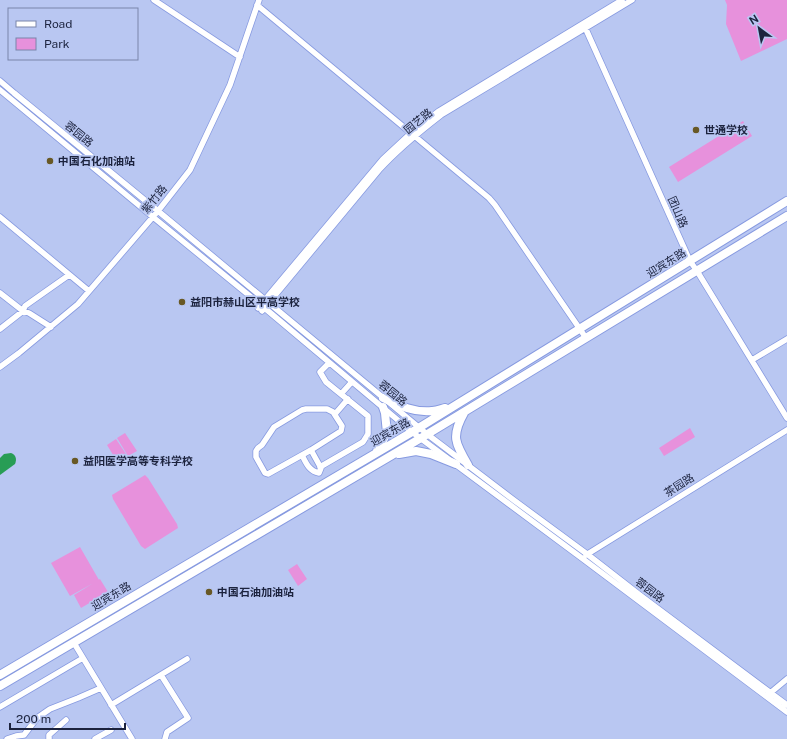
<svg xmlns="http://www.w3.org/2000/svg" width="787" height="739" font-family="'Public Sans','Noto Sans SC',sans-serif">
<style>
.green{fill:#e791dc}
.water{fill:#289d55}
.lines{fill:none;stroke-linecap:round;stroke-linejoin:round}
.minor-casing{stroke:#879ae0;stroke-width:7}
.highway-casing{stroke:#879ae0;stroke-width:10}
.minor{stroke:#fff;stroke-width:5.5}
.highway{stroke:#fff;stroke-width:8}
.poi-dot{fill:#685825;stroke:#b9c7f2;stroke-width:1.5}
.labels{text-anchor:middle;stroke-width:3.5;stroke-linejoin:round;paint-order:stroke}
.street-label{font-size:11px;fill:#1c233e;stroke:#b9c7f2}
.poi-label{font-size:11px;font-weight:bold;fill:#1c233e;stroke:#b9c7f2;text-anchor:start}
</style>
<rect width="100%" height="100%" fill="#b9c7f2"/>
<path class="green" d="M725,0H787V39L741,61L726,24L727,5Z
M743,121L752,136L678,182L669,167Z
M690,428L695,437L664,456L659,448Z
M125,433L137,451L128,456L117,438Z
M116,439L128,457L118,463L107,445Z
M145,475L148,478L177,524L178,528L145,549L141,546L113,499L112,495Z
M80,547L99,580L70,596L51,563Z
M297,564L307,579L298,586L288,570Z
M100,579L108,592L81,608L74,595Z"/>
<path class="water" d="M11,453C16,455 17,459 15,464L0,475V458L4,454Z"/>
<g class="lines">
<defs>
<path id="minor" d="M154,0L240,57
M257,5L489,198L495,205L586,338
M584,25L690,261L697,271L787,418
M0,81L14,93L158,211L427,434L515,501L587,554L641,596L787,705
M0,90L153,217L261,305L412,432L583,559L787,712
M0,217L89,291
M0,293L23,311L29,313L51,327
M258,308L383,159L411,133L439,111L622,0
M262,311L379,170C398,149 419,132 441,115L632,0
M0,329L23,311L25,306L69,275
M752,360L787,339
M0,367L19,353L78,304L158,211L190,170L230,85L259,0
M341,394L350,384
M306,409H327L333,412L342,426L341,431L311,450L268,474L265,473L256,457V451L258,448L262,445L274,427L302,410Z
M335,414L348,399
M302,455C306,463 309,471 319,473L321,468L311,450
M320,467L363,442L368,434V416L326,382L320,372L327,365
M586,555L787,430
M74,643L132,739
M161,675L188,718L167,732L165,739
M769,694L787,679
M111,705L187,659
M0,707L83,658
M7,739L16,736L24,735L37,718L50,709L78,698L101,688
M49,739V735L66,720
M95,739L111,730"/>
<path id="highway" d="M383,398C398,405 414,413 432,411C437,411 441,409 445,408
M464,413C451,436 455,443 468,465
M377,451L387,433L385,413L383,407
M399,454L416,451L431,454L456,464
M0,675L412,432L787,201
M0,686L421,438L787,216"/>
</defs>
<use href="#minor" class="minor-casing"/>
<use href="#highway" class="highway-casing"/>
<use href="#minor" class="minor"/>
<use href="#highway" class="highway"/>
</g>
<g class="poi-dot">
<circle cx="696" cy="130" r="4"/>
<circle cx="50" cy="161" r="4"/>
<circle cx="182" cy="302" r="4"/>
<circle cx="75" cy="461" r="4"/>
<circle cx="209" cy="592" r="4"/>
</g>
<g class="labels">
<g class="street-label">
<text transform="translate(418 121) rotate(-39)" y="4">园艺路</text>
<text transform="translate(79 134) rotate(39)" y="4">蓉园路</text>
<text transform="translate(154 199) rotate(-51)" y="4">紫竹路</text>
<text transform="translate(678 212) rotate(66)" y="4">团山路</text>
<text transform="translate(666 263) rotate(-32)" y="4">迎宾东路</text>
<text transform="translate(393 393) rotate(39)" y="4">蓉园路</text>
<text transform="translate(390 432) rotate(-30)" y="4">迎宾东路</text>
<text transform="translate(679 485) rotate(-32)" y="4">茶园路</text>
<text transform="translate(650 590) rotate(37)" y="4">蓉园路</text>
<text transform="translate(111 596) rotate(-31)" y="4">迎宾东路</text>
</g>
<g class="poi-label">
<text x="704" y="134">世通学校</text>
<text x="58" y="165">中国石化加油站</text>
<text x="190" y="306">益阳市赫山区平高学校</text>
<text x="83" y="465">益阳医学高等专科学校</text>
<text x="217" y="596">中国石油加油站</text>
</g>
</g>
<rect x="8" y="8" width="130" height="52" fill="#b9c7f2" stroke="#7a85aa"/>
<rect x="16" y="21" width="20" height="6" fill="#ffffff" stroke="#7a85aa"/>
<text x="44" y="28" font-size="12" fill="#1c233e">Road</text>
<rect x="16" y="38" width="20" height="12" fill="#e791dc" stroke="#7a85aa"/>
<text x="44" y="48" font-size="12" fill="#1c233e">Park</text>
<g transform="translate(759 28) rotate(328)" stroke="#b9c7f2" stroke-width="3" paint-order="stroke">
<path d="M0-3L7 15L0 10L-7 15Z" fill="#1c233e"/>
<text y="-6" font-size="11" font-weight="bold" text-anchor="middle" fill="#1c233e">N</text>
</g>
<path d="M10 723v6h115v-6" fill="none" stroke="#1c233e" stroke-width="2"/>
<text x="16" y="723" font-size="12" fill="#1c233e" stroke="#b9c7f2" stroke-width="3" paint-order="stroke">200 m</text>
</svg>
